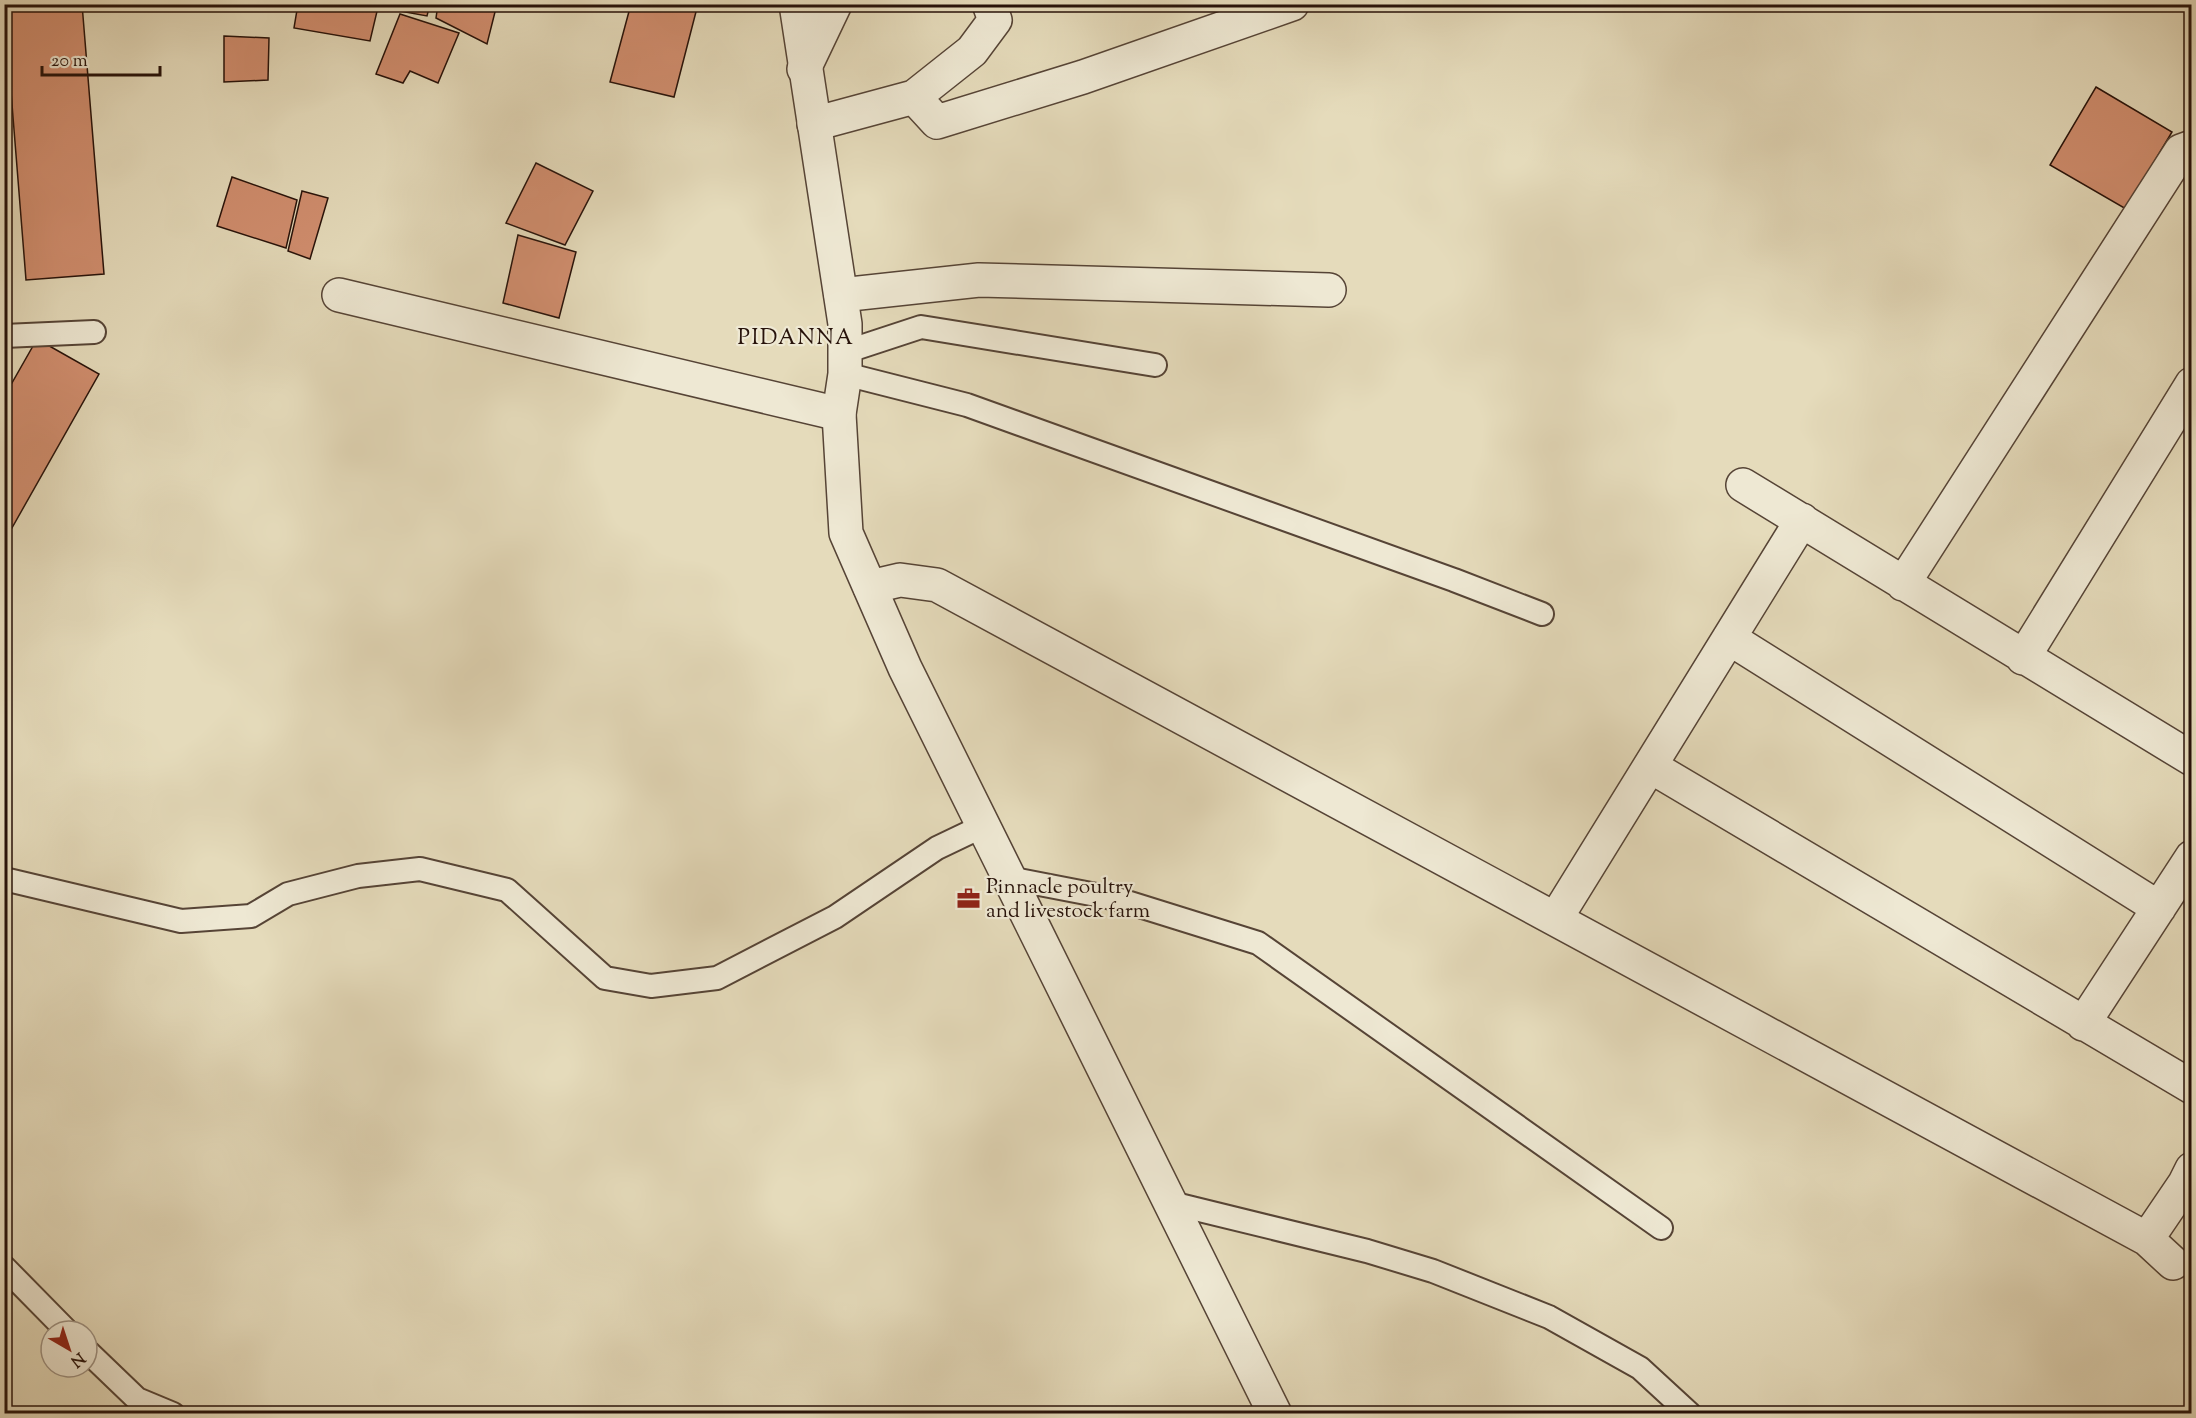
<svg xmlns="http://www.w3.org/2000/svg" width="2196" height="1418" font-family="'Sorts Mill Goudy',serif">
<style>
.building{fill:#d18e6f;stroke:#27120a;stroke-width:1.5}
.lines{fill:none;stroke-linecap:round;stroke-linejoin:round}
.service-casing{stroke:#564436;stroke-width:26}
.minor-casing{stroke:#564436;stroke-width:36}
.tertiary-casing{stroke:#564436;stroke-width:36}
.service{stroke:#eee8d3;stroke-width:22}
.minor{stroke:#eee8d3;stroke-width:33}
.tertiary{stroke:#eee8d3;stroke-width:33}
.labels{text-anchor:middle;stroke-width:4.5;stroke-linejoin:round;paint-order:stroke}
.poi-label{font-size:21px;fill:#27120a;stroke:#eee8d3;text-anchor:start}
.neighbourhood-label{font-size:22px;letter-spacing:1.5px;fill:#27120a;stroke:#eee8d3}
</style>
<rect width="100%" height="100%" fill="#e5dbbb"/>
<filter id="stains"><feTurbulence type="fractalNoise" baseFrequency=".00333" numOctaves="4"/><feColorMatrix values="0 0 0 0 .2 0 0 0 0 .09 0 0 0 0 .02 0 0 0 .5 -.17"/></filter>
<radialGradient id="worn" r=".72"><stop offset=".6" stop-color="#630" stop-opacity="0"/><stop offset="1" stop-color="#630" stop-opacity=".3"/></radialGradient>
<path class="building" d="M4,4H82L104,274L26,280Z
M298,4H430L427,16L378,7L370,41L294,28Z
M438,4H497L487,44L436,18Z
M631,4H698L674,97L610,82Z
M400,14L459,33L438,83L410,71L403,83L376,74Z
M224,36L269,38L268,80L224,82Z
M2096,87L2172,132L2126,209L2050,165Z
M536,163L593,191L565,245L506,223Z
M232,177L297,200L286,248L217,226Z
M302,191L328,198L310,259L288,251Z
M518,235L576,252L559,318L503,303Z
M37,339L99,374L4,542V397Z"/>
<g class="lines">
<defs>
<path id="service" d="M4,336L94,332
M845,352L921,327L1155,365
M845,374L967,405L1454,580L1542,614
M1008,878L1117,899L1258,943L1661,1228
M4,879L181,921L251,916L288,894L358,876L420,869L507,890L605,978L651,986L717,978L835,917L937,848L983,826
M1171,1203L1367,1251L1433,1271L1549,1317L1640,1368L1690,1414
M4,1267L67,1331
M87,1351L137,1399L173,1414"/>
<path id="minor" d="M804,69L835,4
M914,97L937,122L1083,77L1292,4
M814,124L914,97L972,51L995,20L989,4
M339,295L839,414
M841,295L979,280L1329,290
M1743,485L2192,759
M1903,584L2181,151L2192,147
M870,587L900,580L937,585L2147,1239L2173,1263
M1729,638L2159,908
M2023,658L2192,384
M1650,766L2192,1087
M1556,918L1802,520
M2083,1024L2192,857
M2147,1239L2185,1183L2192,1169"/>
<path id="tertiary" d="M796,4L845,324V374L839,414L846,533L905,668L1275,1414"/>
</defs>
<use href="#service" class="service-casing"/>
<use href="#minor" class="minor-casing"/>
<use href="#tertiary" class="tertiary-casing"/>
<use href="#service" class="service"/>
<use href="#minor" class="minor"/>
<use href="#tertiary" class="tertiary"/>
</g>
<defs>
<symbol id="office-bare" viewBox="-9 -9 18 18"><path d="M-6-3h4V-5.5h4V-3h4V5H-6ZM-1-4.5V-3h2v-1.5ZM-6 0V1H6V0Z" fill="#8f2418" stroke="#eee8d3" stroke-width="2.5" paint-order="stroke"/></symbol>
</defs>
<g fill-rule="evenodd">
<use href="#office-bare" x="952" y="882" width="33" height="33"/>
</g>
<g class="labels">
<g class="poi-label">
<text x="986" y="893">Pinnacle poultry<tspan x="986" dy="24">and livestock farm</tspan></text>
</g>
<g class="neighbourhood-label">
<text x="796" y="344">PIDANNA</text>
</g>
</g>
<rect width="2196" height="1418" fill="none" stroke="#e5dbbb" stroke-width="24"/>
<rect x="6" y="6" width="2184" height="1406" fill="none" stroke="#27120a" stroke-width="3"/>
<rect x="12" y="12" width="2172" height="1394" fill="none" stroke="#27120a" stroke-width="1.5"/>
<g transform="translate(69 1349) rotate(141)"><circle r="28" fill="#eee8d3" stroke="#9e9283" stroke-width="1.5"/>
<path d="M0-4.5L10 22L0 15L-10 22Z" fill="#8f2418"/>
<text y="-9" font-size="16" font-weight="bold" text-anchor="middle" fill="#27120a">N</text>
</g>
<path d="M42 66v9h118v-9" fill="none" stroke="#27120a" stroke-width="3"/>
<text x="51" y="66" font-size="18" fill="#27120a" stroke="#eee8d3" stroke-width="4.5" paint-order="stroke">20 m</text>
<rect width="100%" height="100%" filter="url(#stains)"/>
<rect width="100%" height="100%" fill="url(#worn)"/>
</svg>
